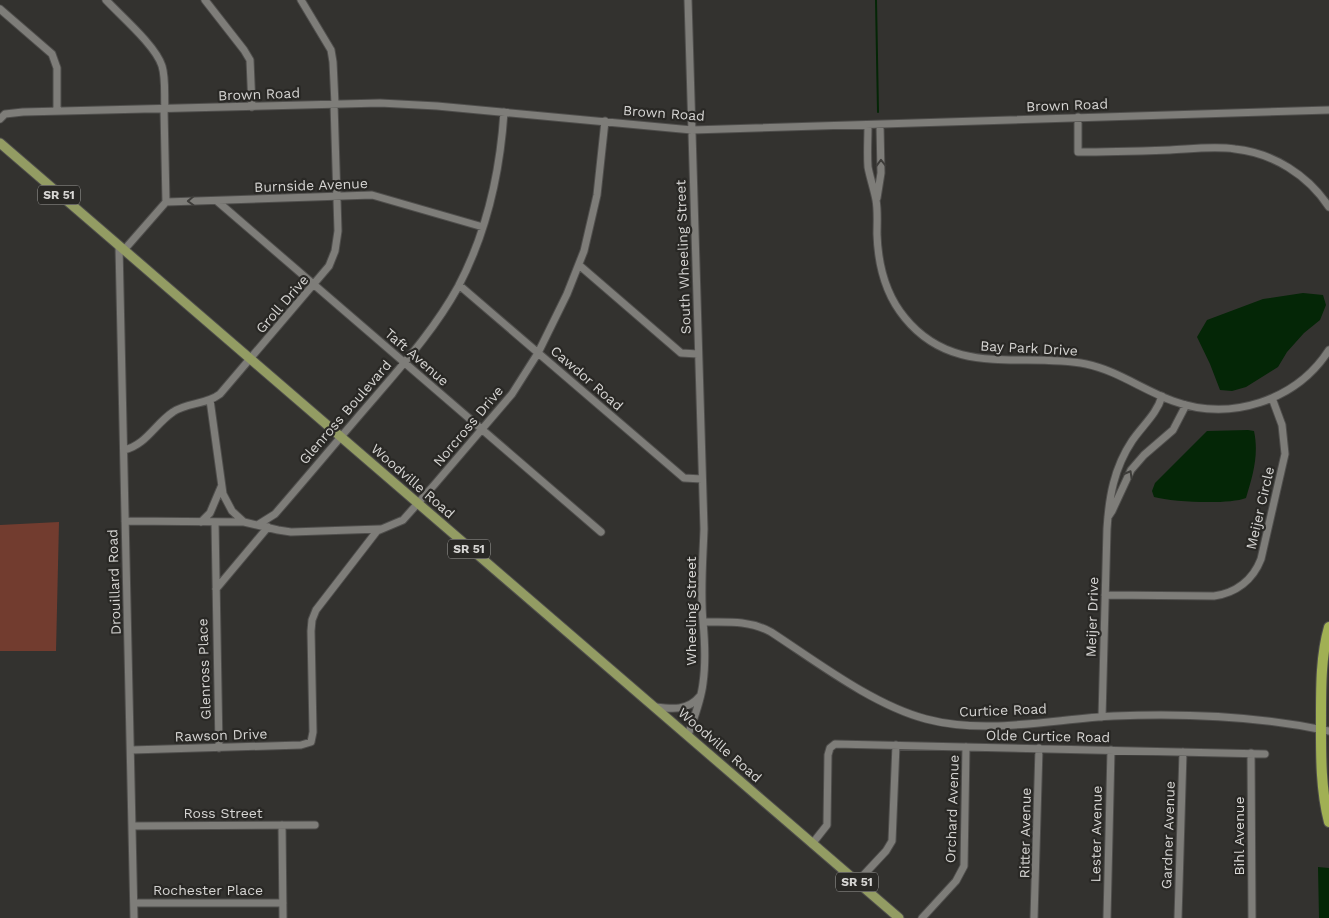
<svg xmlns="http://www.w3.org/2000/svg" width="1329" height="918" font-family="'Work Sans',sans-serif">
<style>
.green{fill:#723c2f}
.water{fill:#042606}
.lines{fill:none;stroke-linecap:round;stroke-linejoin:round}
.stream{stroke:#042606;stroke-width:2}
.minor-casing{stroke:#4f4e4c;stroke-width:9}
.major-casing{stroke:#4f4e4c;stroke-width:11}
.highway-casing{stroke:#4f4e4c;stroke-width:12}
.minor{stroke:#7e7d79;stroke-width:7}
.major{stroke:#939c63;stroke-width:9}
.highway{stroke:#a1b054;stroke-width:10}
.oneway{stroke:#3e3d3a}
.labels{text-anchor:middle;stroke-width:4.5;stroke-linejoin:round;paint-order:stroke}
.shield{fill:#292825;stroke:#a2a19f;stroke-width:1}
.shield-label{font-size:12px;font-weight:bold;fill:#d6d5d3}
.street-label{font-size:14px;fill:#d6d5d3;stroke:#292825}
</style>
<rect width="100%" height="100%" fill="#33322f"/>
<path class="green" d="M59,522L56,651H0V525Z"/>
<path class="water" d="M1303,293L1323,295L1326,305L1320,320L1304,333L1287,352L1278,367L1246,387L1232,391L1220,390L1210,364L1197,337L1207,320L1263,299Z
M1248,430L1254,431C1259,455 1253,475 1246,498C1228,505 1173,502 1154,497L1152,491L1155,483L1207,431Z
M1318,867L1329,868V918H1319Z"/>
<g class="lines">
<path class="stream" d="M876,0L878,112"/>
<defs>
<path id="minor" d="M106,0C121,16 156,46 162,66C166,79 164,96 165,110
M205,0L244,50L250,60L252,107
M301,0L331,50L333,62L335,104
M0,9L52,54L57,68V111
M1078,117V152C1109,152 1140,151 1170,150C1191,149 1214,146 1235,149C1273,153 1308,175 1329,207
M0,119L5,114L23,112L380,103L437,106L692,130L1329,110
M868,125C868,139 867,153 868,167C870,178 874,189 876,200C878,211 877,223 877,234C878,265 885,294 905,318C954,378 1021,352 1086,364C1116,370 1143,390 1173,401C1230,422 1296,401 1329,350
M877,198L881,173L880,125
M217,201L601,532
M166,202L372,195L483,227
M119,246L134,918
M124,250L166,202L164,110
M579,265L681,353L698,354
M459,285L684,478L702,479
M210,400L223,494L232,511L244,522
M124,450C146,445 155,424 173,412C187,402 206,405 220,394L329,266L335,251L338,231L334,104
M1108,517L1112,511L1131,470L1144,455L1173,430L1186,405
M125,521L244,522L278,530L291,532L380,529
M201,522L210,513L221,487
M215,522L219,748
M259,524L275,514C309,475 342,435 376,396C406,361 436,327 458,287C487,232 500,173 504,112
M216,589L268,527
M1105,595L1214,596C1236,593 1253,580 1261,559L1285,454L1282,425L1272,398
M703,622C727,622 749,620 771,632C817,662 873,705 926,719C986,735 1053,719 1114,716C1186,713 1258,716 1329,731
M655,707C672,709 688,711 700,696
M1102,717L1107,529C1109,497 1114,468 1132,441C1142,426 1157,414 1162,396
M688,735C694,718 701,701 703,683C706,662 705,643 703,622C700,591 703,559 704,529L688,0
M131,750L301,745L311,742L313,732L311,631L312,620L316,610L377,531L403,520L435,484L512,394L538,353L567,294L584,251L597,195L605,121
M1251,753L1252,918
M282,825L283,918
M132,826L315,825
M812,844L827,825L828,755L830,748L835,744L1265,754
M857,882L886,851L892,841L896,745
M134,903H283
M922,918L956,881L964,866L966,747
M1034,918L1039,748
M1107,918L1111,750
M1178,918L1183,752"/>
<path id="major" d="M0,143L899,918"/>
<path id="highway" d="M1329,627C1321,655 1321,685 1321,715C1321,750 1320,787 1329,822"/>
</defs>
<use href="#minor" class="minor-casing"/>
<use href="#major" class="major-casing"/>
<use href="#highway" class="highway-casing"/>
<use href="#minor" class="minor"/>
<use href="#major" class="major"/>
<use href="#highway" class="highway"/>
</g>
<defs><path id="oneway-chevron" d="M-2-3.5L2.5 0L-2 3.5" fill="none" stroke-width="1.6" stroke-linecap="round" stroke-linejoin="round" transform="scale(1.25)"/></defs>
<g class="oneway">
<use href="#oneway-chevron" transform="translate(881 163) rotate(-91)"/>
<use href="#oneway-chevron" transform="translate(191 201) rotate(178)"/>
<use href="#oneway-chevron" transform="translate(1129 474) rotate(-60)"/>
</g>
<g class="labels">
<g class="shield">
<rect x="38" y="185.5" width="42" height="19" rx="4"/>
<rect x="448" y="539.5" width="42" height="19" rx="4"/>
<rect x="836" y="872.5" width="42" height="19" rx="4"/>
</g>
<g class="shield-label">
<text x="59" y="199">SR 51</text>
<text x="469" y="553">SR 51</text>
<text x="857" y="886">SR 51</text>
</g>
<g class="street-label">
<text transform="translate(259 94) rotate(-2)" y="5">Brown Road</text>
<text transform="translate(1067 105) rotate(-2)" y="5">Brown Road</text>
<text transform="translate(664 113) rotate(4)" y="5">Brown Road</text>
<text transform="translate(311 185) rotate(-2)" y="5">Burnside Avenue</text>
<text transform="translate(683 257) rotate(-92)" y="5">South Wheeling Street</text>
<text transform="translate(282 304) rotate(-49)" y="5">Groll Drive</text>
<text transform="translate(1029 348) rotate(3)" y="5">Bay Park Drive</text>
<text transform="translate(417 357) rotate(41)" y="5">Taft Avenue</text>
<text transform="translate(587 378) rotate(41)" y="5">Cawdor Road</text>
<text transform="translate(345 412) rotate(-49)" y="5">Glenross Boulevard</text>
<text transform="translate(468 426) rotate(-50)" y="5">Norcross Drive</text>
<text transform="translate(413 481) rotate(41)" y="5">Woodville Road</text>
<text transform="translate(1260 508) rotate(-77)" y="5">Meijer Circle</text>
<text transform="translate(114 582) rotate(-92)" y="5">Drouillard Road</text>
<text transform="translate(691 611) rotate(-90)" y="5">Wheeling Street</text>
<text transform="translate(1092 617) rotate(-88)" y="5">Meijer Drive</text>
<text transform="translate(204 669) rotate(-92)" y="5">Glenross Place</text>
<text transform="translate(1003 710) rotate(-2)" y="5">Curtice Road</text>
<text transform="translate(221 735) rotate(-2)" y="5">Rawson Drive</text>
<text transform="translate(1048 736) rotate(1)" y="5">Olde Curtice Road</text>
<text transform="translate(720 745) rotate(41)" y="5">Woodville Road</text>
<text transform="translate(952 809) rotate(-88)" y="5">Orchard Avenue</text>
<text x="223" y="818">Ross Street</text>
<text transform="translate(1025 833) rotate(-89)" y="5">Ritter Avenue</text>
<text transform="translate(1096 834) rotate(-89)" y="5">Lester Avenue</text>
<text transform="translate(1168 835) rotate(-88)" y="5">Gardner Avenue</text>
<text transform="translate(1239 836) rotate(-90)" y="5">Bihl Avenue</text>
<text x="208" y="895">Rochester Place</text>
</g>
</g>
</svg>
